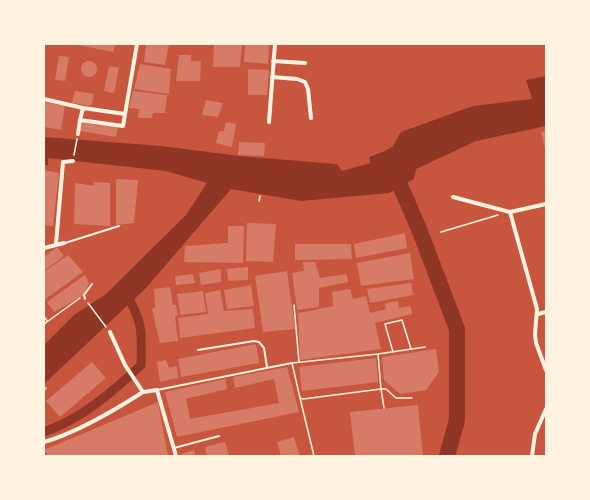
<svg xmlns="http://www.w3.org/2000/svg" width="590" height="500" font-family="'Work Sans',sans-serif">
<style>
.water{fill:#8f3625}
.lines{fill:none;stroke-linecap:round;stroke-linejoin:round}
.canal{stroke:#8f3625;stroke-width:9}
.river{stroke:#8f3625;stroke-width:16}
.building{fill:#d67c66}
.path{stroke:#fff3e0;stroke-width:1.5}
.service{stroke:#fff3e0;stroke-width:2}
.minor{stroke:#fff3e0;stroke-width:4}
</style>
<rect width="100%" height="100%" fill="#c8553d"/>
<path class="water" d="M546,76V126L476,141L416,169L414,179L389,193L301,201L231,189L146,288L44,384V345L74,315L106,294L186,215L207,183L166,171L48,158V165H44V137L161,146L239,156L337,164L342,171L370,163L369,157L385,151L393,146L401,132L473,106L532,99L526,80Z"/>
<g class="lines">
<path class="canal" d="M44,432C81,419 113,392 141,365C142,334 143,320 125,293"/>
<path class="river" d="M392,167L419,229L457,329V420L447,456"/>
</g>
<path class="building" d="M73,44H115L113,52Z
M146,44H169L165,65L144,62Z
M214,44H242L240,67H213Z
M245,44H269L268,64L244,62Z
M179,55H191V61H201L200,81H176Z
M59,56L69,57L65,81L55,80Z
M81 69a8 8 0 1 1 16 0a8 8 0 1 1-16 0Z
M140,64L171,69L169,94L134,89Z
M109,66L119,68L114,93L104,91Z
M248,69L269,70L267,95H248Z
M75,91L94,94L91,106L72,103Z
M133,91L167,95L165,113H153L152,118H138L139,109L129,108Z
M206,100L223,103L218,117L202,115Z
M44,102L65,106L61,130L44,127Z
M82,122L100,126V123L118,126L116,137L81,131Z
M226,122L236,124L232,147L216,143L219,131H224Z
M546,131V149H545L541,132Z
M239,142L265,143L264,156L238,155Z
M44,170L59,173L53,226L44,225Z
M116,179L138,180L134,223L116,225Z
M94,182L110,183V226L74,224L75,183L94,186Z
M247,223L276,224L273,262L246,261Z
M228,226H244L243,263L184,262L185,246L228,243Z
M405,233L407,248L356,258L354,244Z
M295,244H351L352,259L295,260Z
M57,247L64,256L44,271V257Z
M410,253L414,279L361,286L357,263Z
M68,255L83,272L44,300V272Z
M303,262H315L320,278L347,274L348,282L319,288V307L297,310L292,273L304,271Z
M248,267V280L228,281L227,269Z
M221,269V282L201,285L199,273Z
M287,271L295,329L263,332L255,276Z
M193,274L195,283L176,285L175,276Z
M85,275L89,283L84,295L54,312L47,302Z
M411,283L413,295L370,303L367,289Z
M251,285L254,306L227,309L224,290Z
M170,287L173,305H176L178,315L175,316L178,341L160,343L152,309L155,307L154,289Z
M350,289L353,299L366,296L370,313L386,309L385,303L398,301L399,308L411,306L412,314L375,323L381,349L300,360L298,313L333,306L332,292Z
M220,290L224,311L253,309L255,328L180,338L178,318L208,314L205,293Z
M203,291L206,312L180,315L177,294Z
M256,344L259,363L181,377L178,359Z
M436,349L439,372L426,390L400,394L384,380L382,357Z
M376,358L378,382L302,391L299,367Z
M166,360L169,368L177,366L178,378L160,382L157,362Z
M92,362L106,378L60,417L46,401Z
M287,367L299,412L177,437L165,392L225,379L227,389L186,399L190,419L279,403L274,379L235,388L233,377Z
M158,402L168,456H49L44,450Z
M418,405L423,456H355L350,412Z
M294,437L300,456H281L277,442Z
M225,442L229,456H207L205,447Z
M194,450L196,456H176Z"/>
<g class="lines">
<path class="path" d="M74,155L77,139
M259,201L260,196
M441,232L498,215
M88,303L106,327
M294,305L299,362
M44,316L47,321
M44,324L80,298
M393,352L385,324L402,320L411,349
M378,354L381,389L303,399L300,398L292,363Z
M378,354L425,347
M44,390L46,388
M300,398L314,456
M384,408L381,389H386L396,398H412"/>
<path class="service" d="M65,243L119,226
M85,299L84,295L92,284
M198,350L254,341L259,342L264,348L267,367
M157,390L292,363
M174,448L219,436"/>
<path class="minor" d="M273,61L305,63
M272,77L297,79L305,82L308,89L311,118
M44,99L83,108L125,114
M80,120L83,108
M269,122L275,44
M78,134L80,120L123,126L137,44
M453,197L510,212L546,204
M510,212L537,309L535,334L536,343L546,370
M56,244L63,162L73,161
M44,248L64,243
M538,314L546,312
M143,392L157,390L176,456
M44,442C76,433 115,410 143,392L125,365L110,332
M532,456L535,434L546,409"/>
</g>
<rect width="590" height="500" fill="none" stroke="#fff3e0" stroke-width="90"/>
</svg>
